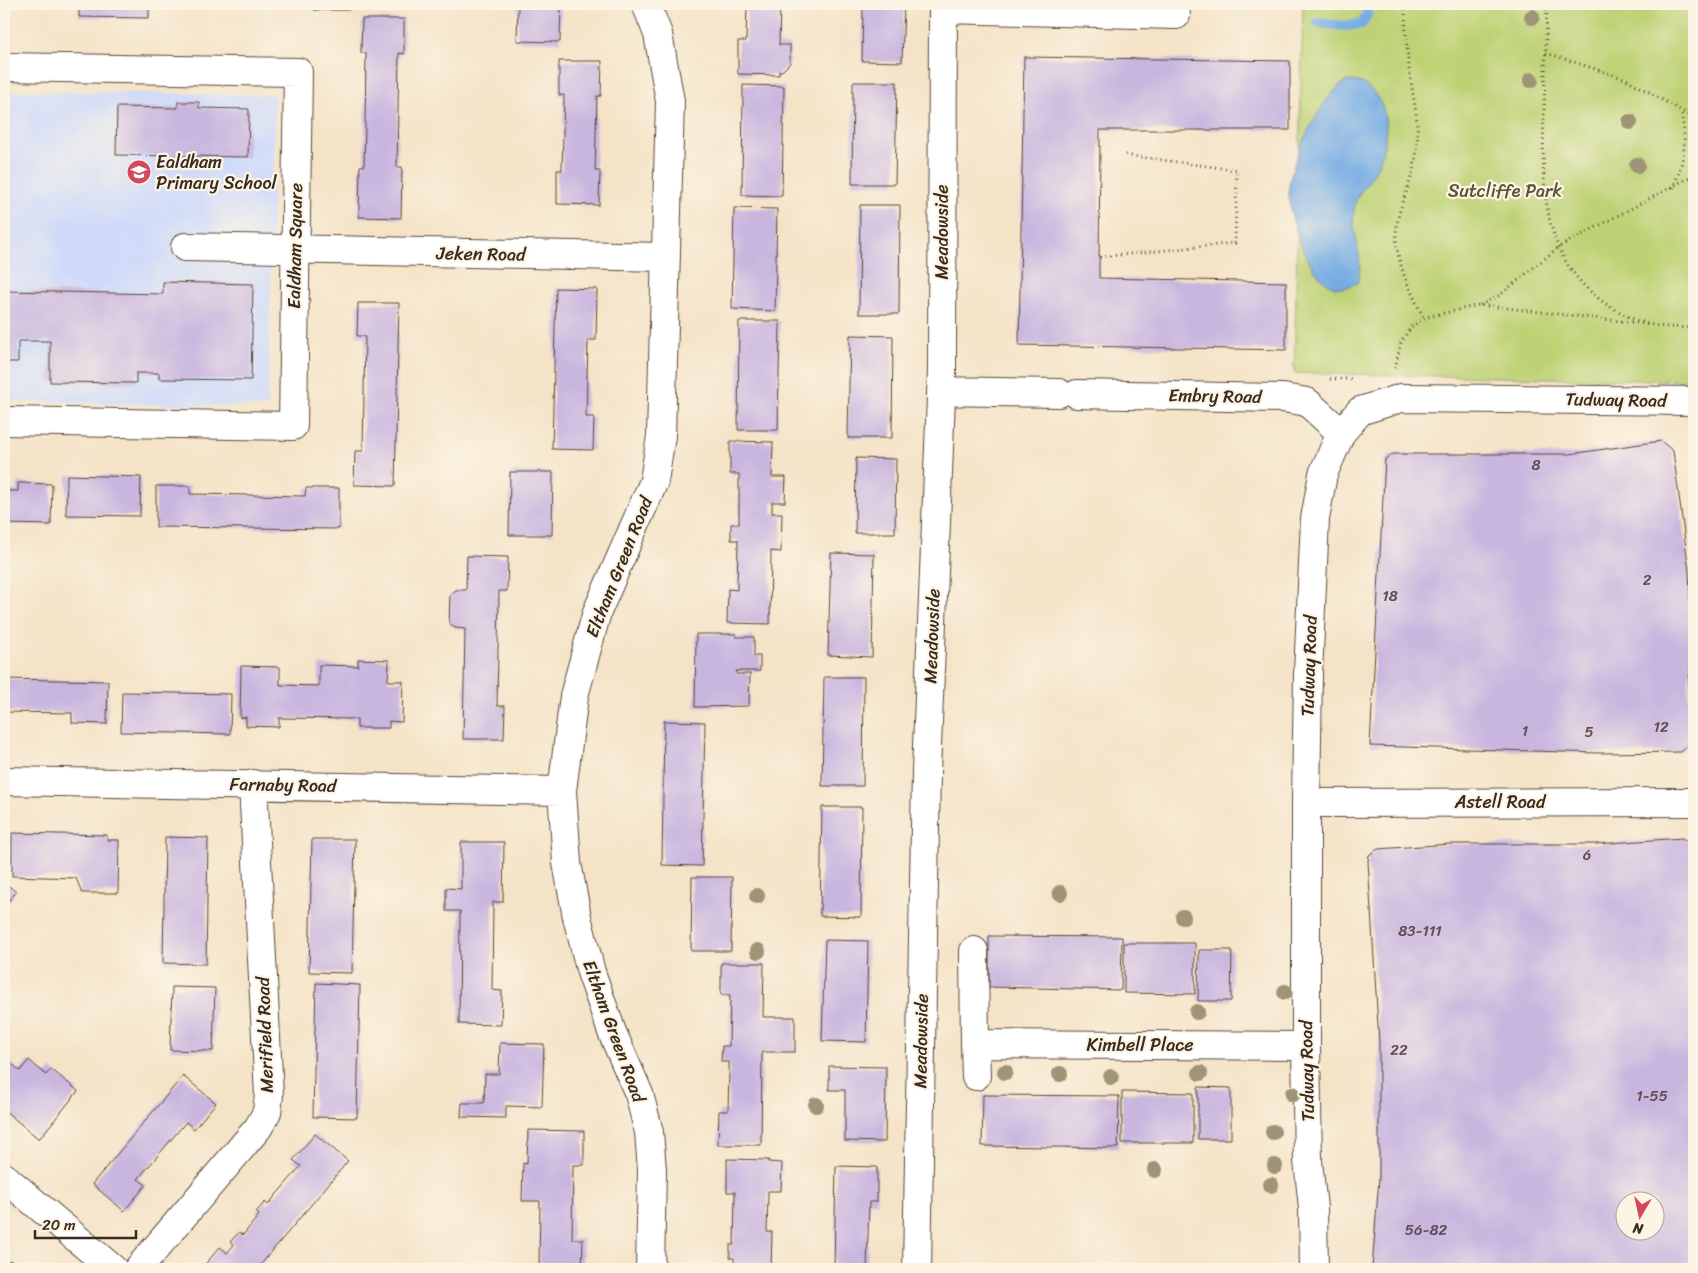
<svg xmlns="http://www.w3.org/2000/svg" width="1698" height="1273" font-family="Sriracha,sans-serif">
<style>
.built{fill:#cfdafa}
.green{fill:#bed275;stroke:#7c7e4a}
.water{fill:#76ace4;stroke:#586b81}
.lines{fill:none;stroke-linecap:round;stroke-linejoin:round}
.stream{stroke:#76ace4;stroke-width:10}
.building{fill:#c9b6df;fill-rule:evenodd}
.minor-casing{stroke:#574637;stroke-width:30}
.path{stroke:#574637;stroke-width:3;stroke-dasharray:1 4;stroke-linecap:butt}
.minor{stroke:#fff;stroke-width:28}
.tree{fill:#a09476}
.labels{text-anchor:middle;stroke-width:4.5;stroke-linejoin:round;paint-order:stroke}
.number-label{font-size:15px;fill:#5e4d4e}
.poi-label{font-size:18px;fill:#3b2a1e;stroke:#fcf5e5;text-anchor:start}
.park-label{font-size:18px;fill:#5c5434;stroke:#fcf5e5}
.street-label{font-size:18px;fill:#3b2a1e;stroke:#fcf5e5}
</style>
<rect width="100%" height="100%" fill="#fcf5e5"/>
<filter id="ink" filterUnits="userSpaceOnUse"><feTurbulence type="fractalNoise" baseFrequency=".02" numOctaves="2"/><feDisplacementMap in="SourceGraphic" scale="10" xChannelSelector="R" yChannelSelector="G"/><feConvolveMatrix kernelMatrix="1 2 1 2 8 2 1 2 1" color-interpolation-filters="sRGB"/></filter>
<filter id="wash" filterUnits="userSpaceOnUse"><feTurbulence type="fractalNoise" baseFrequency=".0096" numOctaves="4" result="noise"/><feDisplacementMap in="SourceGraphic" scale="20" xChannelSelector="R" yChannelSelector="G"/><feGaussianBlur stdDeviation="1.12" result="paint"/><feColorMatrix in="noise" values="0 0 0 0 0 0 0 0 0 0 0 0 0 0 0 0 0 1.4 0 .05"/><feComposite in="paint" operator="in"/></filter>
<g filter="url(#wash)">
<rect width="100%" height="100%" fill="#f4e3c7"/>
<path class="built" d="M4,91L275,95L268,407L4,401Z"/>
<path class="green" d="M1303,4H1694V381L1294,373Z"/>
<path class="water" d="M1346,81C1361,81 1368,84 1377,97C1392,117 1386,152 1374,173C1367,186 1356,193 1354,209C1351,234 1366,260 1357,283C1350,286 1343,290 1335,287C1307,278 1287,214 1289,187C1291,159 1322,95 1346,81Z"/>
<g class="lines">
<path class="stream" d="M1318,23L1345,26L1362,24L1367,15V4"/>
</g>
<g id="blocks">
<path class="building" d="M79,4H149V18L79,17Z
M166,4H201V8H166Z
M314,4H349V10H314Z
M518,4H561L560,42L517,41Z
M747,4H780L779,45H790V63L782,71H779V75L738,74V41H746Z
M863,4H904L902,62L862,61Z
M362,19H404V54L399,53L397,167H402L401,218L359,217L360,166H364L365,128L366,53H361Z
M1024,57L1290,61V130H1100L1099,278L1286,282V350L1019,345Z
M559,61H602L601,96H597L596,134L595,171H600L599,205L557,204V170H562L564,95H559Z
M853,82H897L895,184H852Z
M743,85L784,86L782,196L742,195Z
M178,102H199V108L249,109L248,157L116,155L117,107L178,108Z
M860,205H900L899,314H859Z
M734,208L777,209L775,311L732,309Z
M163,282L253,284L251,380L159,379V373H136V383L50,382V341H18V362H4V291L163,294Z
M556,288L597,289L596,340H588L587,379L586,417H594L593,450L552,449Z
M358,303H399L395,486L354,485L355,451H363L365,336H357Z
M739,321H780L778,430H738Z
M850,335L893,336L892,438H848Z
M730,441L773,442L772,477H786L785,502H772V513H782L781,552L771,551L770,624L727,623L728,589L737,590L738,540H731V524H739V474H730Z
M1661,441L1673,451L1689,571L1692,643L1688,692L1692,742L1681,752L1598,753L1370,746L1385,459L1393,454H1570Z
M856,458L896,459L895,533H855Z
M510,472H553L552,535H509Z
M67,475L141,477L140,516L66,515Z
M18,483L52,484L51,525L4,524V491H18Z
M156,486H190V494L305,496L306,488H339V529L156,527Z
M831,553L874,554L872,657L828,655Z
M467,556L508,557L507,591H499L497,706H505L504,739H463L465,629L455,628L449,623L450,595L456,590H466Z
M696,634H736V637H754V656H760V671H736V674H750L749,706L695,707Z
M358,659L389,660L388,681H403L402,722L389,721V728H357V719L279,718V727L246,726V717L240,718L241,666L280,667V685L319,686V665L358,666Z
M824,677H864L863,786H822Z
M4,679L108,681L107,724L72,723V713L4,712Z
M122,692L231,694L230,734L121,732Z
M664,721L705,722L702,866L662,865Z
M822,807H862L861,917L820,916Z
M12,833L107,835V840H119L118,893H82L76,878L12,876Z
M165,837L208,838L206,964L163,963Z
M1682,838L1691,843L1694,867V1269H1372L1379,1178V1042L1368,861L1369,855L1378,849L1450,844H1596ZM1626,1200H1656V1230H1626Z
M312,839H355L352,973L309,972Z
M461,842H504L503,902H493L492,990L502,991L501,1025L459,1024L460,911H446V888L461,889Z
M692,877H732L731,951H691Z
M4,882L16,892L4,907Z
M989,936L1122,937L1121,990L989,987Z
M825,940L868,941L866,1042L822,1041Z
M1124,943H1195V994L1124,993Z
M1199,950H1232L1231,1001H1198Z
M721,963H764L763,1017H795V1052H762L761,1145H718L719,1111H728L729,1073V1062H721L722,1046H729L730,995H721Z
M316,983L360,985L357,1118L313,1117Z
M172,987L215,988L213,1051L170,1050Z
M500,1043L544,1044L542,1107L506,1106V1118L461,1117L462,1103H484L485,1074H499Z
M4,1057L20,1071L29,1060L46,1075L51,1069L78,1091L39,1139L4,1110Z
M829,1066L886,1067L885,1142L845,1141V1090H829Z
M183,1076L216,1103L194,1129L186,1122L138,1179L146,1185L124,1211L92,1184Z
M1198,1087L1231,1088V1139H1198Z
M1122,1092L1193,1093V1143H1122Z
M983,1095L1119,1096L1118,1148L982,1146Z
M528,1130L584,1131V1165H573L572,1239H583L582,1269H539L540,1201H522L523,1163L527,1164Z
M315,1134L348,1161L257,1269H201L220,1247L227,1253L234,1245L230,1242L239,1232L243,1235L259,1215L256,1212L265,1202L268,1205L276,1195L301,1166L293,1160Z
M727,1159L769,1160L768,1162L782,1163L781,1191H768V1193L767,1232H772L771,1269H734V1258H730V1245H734L735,1192H727Z
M836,1166L877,1167V1202H869L867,1269H834Z
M10,1260L20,1269H4Z"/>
</g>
</g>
<g filter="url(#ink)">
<use href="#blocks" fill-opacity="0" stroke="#574637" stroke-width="1"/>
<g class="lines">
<defs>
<path id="minor" d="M646,4L658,34L670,101L661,436L654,481L597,612L574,696L562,791L567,863L577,917L591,972L612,1032L639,1094L649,1132L652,1170L650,1269
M943,9L1176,15
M4,67L298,72L293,426L4,421
M185,247L666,257
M941,391L1059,393
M1077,394L1283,398L1307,402L1341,433
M4,781L562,791
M1306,803L1694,802
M974,951L975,1044
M976,1076L975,1044L1306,1046
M4,1177L113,1269
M138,1269L258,1128L267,1112L269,1095L253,784
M917,1269L926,772L942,372L943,4
M1314,1269L1313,1208L1308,1161L1306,1046V803L1308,674L1315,519L1323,474L1341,433L1360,411L1401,398L1694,401"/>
</defs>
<use href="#minor" class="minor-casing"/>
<path class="path" d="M1405,4C1405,28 1407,52 1410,76C1414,100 1419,123 1417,148C1415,173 1405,192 1399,214C1389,253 1408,284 1424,319
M1547,4C1546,39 1545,75 1544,110C1543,153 1541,201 1556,241C1571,283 1611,315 1653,325C1666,328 1681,327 1694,328
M1546,53L1626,79L1694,118
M1673,188C1685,159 1687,143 1681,112
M1100,257L1235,243L1237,170L1125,155
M1480,305L1500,295L1559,247L1694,175
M1395,368L1401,342L1412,326L1427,317L1479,305L1647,324
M1330,379H1351"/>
<use href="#minor" class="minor"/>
</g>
<g class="tree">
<circle cx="1532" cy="17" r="8"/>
<circle cx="1531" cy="80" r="8"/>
<circle cx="1630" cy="122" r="8"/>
<circle cx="1637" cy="165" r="8"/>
<circle cx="1060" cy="893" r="8"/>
<circle cx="757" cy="896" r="8"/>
<circle cx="1183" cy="917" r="8"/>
<circle cx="758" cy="951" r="8"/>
<circle cx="1285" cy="992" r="8"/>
<circle cx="1197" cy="1012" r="8"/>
<circle cx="1005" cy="1072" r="8"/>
<circle cx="1200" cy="1073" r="8"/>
<circle cx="1060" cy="1074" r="8"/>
<circle cx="1111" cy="1077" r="8"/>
<circle cx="1293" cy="1094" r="8"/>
<circle cx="816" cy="1105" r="8"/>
<circle cx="1273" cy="1132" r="8"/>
<circle cx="1275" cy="1166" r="8"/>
<circle cx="1155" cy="1170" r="8"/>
<circle cx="1271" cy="1185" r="8"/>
</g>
</g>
<defs>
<symbol id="school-disc" viewBox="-11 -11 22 22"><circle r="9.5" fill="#d1495b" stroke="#fcf5e5"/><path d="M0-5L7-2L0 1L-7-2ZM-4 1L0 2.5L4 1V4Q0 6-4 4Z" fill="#fff"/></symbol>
</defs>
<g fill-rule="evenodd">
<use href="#school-disc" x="125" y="158" width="28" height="28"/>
</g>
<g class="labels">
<g class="number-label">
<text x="1536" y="470">8</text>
<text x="1647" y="585">2</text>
<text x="1390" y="601">18</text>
<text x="1661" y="732">12</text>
<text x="1525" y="736">1</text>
<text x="1589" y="737">5</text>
<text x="1587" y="860">6</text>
<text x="1420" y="936">83-111</text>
<text x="1399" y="1055">22</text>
<text x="1652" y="1101">1-55</text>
<text x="1426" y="1235">56-82</text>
</g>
<g class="poi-label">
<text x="156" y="168">Ealdham<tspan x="156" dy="21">Primary School</tspan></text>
</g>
<g class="park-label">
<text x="1505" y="197">Sutcliffe Park</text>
</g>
<g class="street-label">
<text transform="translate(942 232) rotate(-90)" y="6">Meadowside</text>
<text transform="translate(295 246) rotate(-89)" y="6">Ealdham Square</text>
<text transform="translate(481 254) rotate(1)" y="6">Jeken Road</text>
<text transform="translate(1215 396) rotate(1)" y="6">Embry Road</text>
<text transform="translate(1616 400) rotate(1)" y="6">Tudway Road</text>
<text transform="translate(619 567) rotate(-68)" y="6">Eltham Green Road</text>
<text transform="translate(932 636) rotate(-88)" y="6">Meadowside</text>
<text transform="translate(1309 666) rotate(-88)" y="6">Tudway Road</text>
<text transform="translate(283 785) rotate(1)" y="6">Farnaby Road</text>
<text x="1500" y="808">Astell Road</text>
<text transform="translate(614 1031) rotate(70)" y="6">Eltham Green Road</text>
<text transform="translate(265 1035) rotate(-92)" y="6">Merifield Road</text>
<text transform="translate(921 1041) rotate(-89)" y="6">Meadowside</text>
<text x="1140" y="1051">Kimbell Place</text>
<text transform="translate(1307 1071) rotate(-91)" y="6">Tudway Road</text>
</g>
</g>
<rect width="1698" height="1273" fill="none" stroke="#fcf5e5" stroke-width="20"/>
<g transform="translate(1640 1216) rotate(189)"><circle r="24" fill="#fcf5e5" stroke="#afa495"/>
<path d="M0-4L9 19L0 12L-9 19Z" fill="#d1495b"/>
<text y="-8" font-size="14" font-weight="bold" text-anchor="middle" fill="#3b2a1e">N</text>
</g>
<path d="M35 1230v8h101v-8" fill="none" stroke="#3b2a1e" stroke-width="2.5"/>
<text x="42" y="1230" font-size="15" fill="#3b2a1e" stroke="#fcf5e5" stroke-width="4" paint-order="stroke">20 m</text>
</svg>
